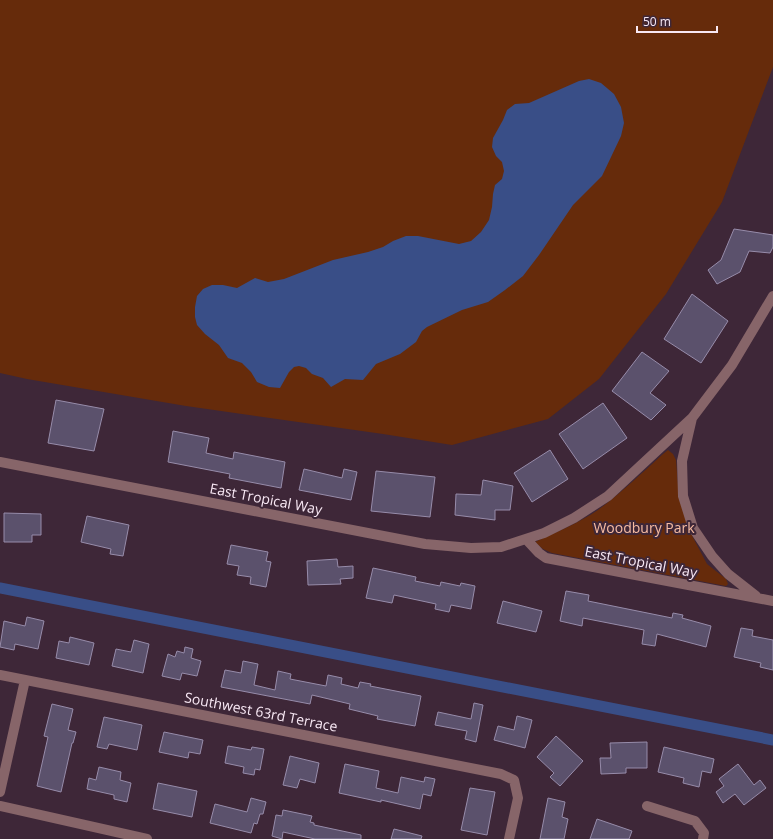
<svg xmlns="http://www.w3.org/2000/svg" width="773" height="839" font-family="'Open Sans',sans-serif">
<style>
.green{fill:#662b0b}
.water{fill:#394e87}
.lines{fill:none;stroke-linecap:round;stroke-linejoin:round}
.canal{stroke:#394e87;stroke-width:11}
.building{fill:#5b516c;stroke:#978caa}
.minor{stroke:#876569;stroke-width:10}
.labels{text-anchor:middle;stroke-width:4;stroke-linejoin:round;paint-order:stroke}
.street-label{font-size:14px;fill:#f8e8f4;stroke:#3e2738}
.park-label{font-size:14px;fill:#f7bca2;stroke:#3e2738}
</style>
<rect width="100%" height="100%" fill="#3e2738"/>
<path class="green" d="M0,0H773V67L722,202L666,294L599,379L548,419L452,445L383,434L186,406L27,379L0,373Z
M668,450L673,454L676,460L679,498L689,530L707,564L726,579L728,584L726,586L552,553L543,549L535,542C556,532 579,523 598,510C621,493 642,473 663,454Z"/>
<path class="water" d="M589,79L601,83L614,94L621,107L624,123L621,136L602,176L573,205L539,255L523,276L505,290L488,302L462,310L427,327L422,331L416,342L400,354L376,364L363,380L345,379L331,387L323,378L312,374L306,368L299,366L294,367L289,372L280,388L269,387L257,382L251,372L242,363L228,358L219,345L205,334L197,325L195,317V307L197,296L203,289L212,285H223L237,288L255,278L268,282L284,279L333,260L368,252L383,247L393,241L406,236H418L459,244L471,241L481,232L489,220L492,207L493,194L495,185L502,179L504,171L502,162L496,156L492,147L493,138L503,120L507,110L515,104L529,103L579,81Z"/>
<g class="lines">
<path class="canal" d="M0,588L773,740"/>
</g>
<path class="building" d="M734,229L773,235V247L770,253L749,251L740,272L717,284L708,270L721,260Z
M692,294L728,321L701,363L664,339Z
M642,352L669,371L650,393L666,405L651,420L612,391Z
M56,400L104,409L94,451L48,443Z
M603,403L627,438L583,469L559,434Z
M173,431L209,438L206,453L233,459L234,452L285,462L281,488L229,478L230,474L168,462Z
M550,450L568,479L532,502L514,473Z
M304,469L342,478L344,469L357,472L351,500L299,490Z
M376,471L435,477L430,517L371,511Z
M483,480L513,486L510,510H495V520L455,515L456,494L481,495Z
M4,513L41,514V535H32V542H4Z
M87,516L129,525L123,556L110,554L111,549L81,542Z
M231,545L268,552L266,561L271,562L266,587L250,584L251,577L237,575L239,566L227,564Z
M337,559L338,567L353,566V578L340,579L341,584L308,585L307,561Z
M373,568L416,577L415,581L440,586L441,582L460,586L461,583L475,586L471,609L451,605L449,612L435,609L436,604L394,595L392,603L366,598Z
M566,591L589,595L588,601L672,618L673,613L683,615L682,618L711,626L706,647L657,634L655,646L642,644L644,630L583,618L582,626L560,621Z
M503,601L542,611L536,632L497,623Z
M27,617L44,621L38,649L15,644L14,650L0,647L4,621L25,626Z
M741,628L753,630L752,636L773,640V670L760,667L761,663L734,657Z
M70,637L94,643L89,665L56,658L59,641L69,643Z
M134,640L149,644L143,673L112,666L116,649L131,652Z
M185,647L193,649L191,658L201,661L197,676L182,673L180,680L162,676L168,654L175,657L177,651L184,653Z
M243,661L258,664L254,685L275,690L278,671L291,674L290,679L326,686L328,675L342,678L341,684L358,688L360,682L371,684L370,686L421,696L415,726L377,719L378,716L349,709L350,704L312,695L310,704L221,687L225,670L241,673Z
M474,703L483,705L476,742L465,739L467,731L435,725L438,712L471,719Z
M52,704L73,709L68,730L76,732L73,743H72L61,792L37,786L48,737L44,736Z
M517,716L532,720L525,748L494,740L498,726L514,730Z
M104,717L142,725L137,750L109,744L107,749L97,747Z
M164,732L203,740L200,754L189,752L188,758L159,752Z
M556,736L583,761L560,786L550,777L554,773L537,757Z
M647,742V768H626V773L601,774L600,758H611L610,743Z
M228,746L251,750L252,747L264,749L260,770L255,769L254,775L243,773L244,767L225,763Z
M664,747L714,759L711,773L702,771L699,787L683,783L684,778L658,772Z
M290,756L319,763L315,783L300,779L297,788L283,785Z
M345,764L379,771L376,788L398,793L401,777L424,782L425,777L435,779L431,796L423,794L420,809L381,800V802L339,793Z
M738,764L754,785L760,780L766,788L744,805L735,794L723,803L716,792L724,786L719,779Z
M99,767L121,772L120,780L131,783L127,802L114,799V795L87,789L89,778L96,780Z
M158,783L197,791L192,817L153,809Z
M470,788L495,792L487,835L461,830Z
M251,798L266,802L263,814H260L257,824L254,823L251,833L210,823L215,804L247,812Z
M548,798L565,802L562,817L568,819L564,839H540Z
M283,810L312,816L310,822L314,823V825L361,835V839H315L283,832L282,839L272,836L276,815L282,816Z
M597,819L632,831L629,839H590Z
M394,829L422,836L421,839H391Z"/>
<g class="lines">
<path class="minor" d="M692,418L682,461L683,496L693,528L712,556L728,574L756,596
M0,462L425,544L471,548L501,547L544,533L574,518L608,496L692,418L732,365L773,296
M526,539L539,553L546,558L773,601
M0,675L501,774L514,780L518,798L509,839
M0,792L25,680
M0,806L147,839
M647,806L695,821L704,833L703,839"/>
</g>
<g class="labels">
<g class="street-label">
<text transform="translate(266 499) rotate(11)" y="5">East Tropical Way</text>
<text transform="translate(641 562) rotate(11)" y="5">East Tropical Way</text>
<text transform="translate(261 712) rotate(11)" y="5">Southwest 63rd Terrace</text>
</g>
<g class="park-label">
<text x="644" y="533">Woodbury Park</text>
</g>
</g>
<path d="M637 26v6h80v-6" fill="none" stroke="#f8e8f4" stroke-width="2"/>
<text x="643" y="26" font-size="12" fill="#f8e8f4" stroke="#3e2738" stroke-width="3" paint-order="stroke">50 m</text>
</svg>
